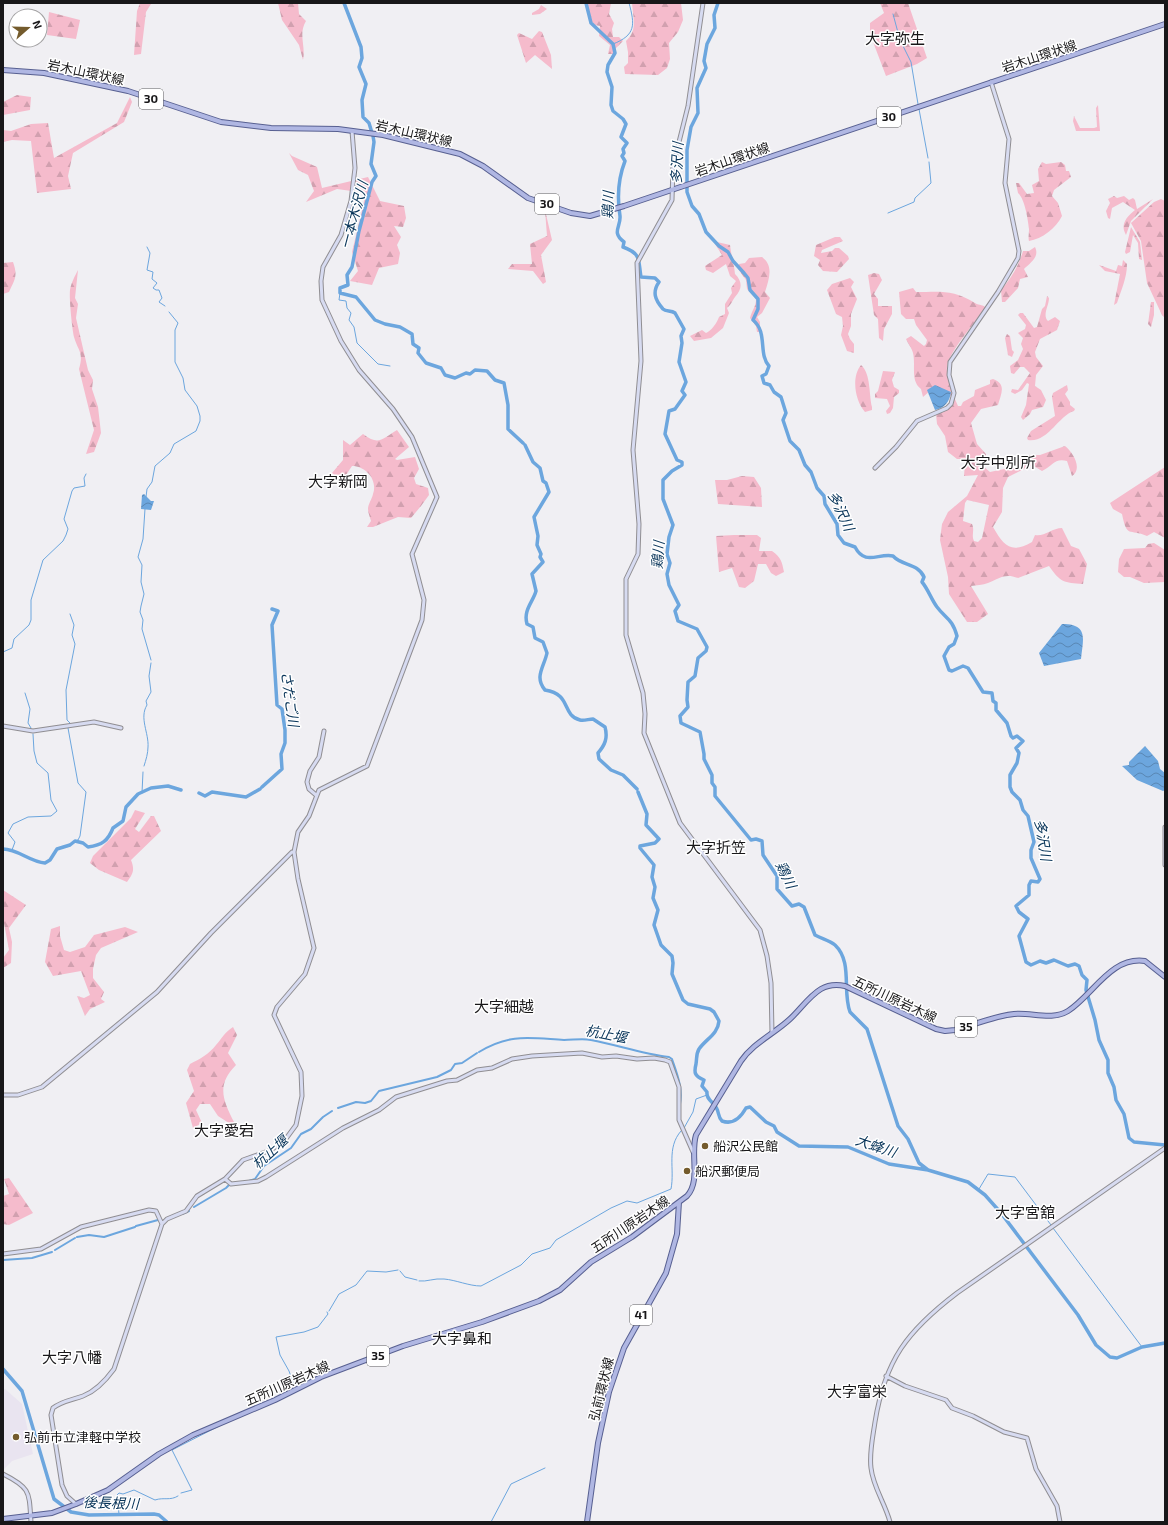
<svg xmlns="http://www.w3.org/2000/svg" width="1168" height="1525" font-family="'Exo 2','Noto Sans JP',sans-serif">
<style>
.built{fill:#e9e4f0}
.forest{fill:url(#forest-firs);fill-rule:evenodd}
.water{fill:url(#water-waves)}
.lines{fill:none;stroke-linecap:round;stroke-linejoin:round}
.stream{stroke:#6ca6de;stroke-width:1}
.canal{stroke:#6ca6de;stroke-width:2}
.river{stroke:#6ca6de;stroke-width:3.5}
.secondary-casing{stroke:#908e92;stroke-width:5}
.primary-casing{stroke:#586091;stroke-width:6}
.secondary{stroke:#d7dbf1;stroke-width:3}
.primary{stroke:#b0b7e3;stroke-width:4}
.poi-dot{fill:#745b2c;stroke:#fff;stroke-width:1.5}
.labels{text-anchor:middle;stroke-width:3;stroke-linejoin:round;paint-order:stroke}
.shield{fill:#fff;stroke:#5d5d5e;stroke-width:1}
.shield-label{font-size:12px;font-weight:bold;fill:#181719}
.street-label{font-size:13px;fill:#181719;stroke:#fff}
.poi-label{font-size:13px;fill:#181719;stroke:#fff;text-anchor:start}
.water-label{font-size:14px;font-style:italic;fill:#083459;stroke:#fff}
.quarter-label{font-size:15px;fill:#181719;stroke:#fff}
</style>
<defs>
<pattern id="forest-firs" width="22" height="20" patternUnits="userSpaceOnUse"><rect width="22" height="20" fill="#f5bbcc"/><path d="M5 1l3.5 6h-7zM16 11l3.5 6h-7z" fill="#d1a0af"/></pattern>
<pattern id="water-waves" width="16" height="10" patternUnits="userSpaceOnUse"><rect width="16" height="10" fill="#6ca6de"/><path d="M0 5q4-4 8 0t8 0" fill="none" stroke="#5886b3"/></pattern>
</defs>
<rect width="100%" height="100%" fill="#f0eff3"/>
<path class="built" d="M5,1389L22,1404L33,1454L12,1461L3,1470V1390Z"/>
<path class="forest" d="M140,3L151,4L146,12L141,54L134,55L137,11Z
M278,3H298L299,14L306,21C298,34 306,46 303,60L299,45L282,20Z
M587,3H611L609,14L614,23L612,29L613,37H619L623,41L614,50L613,54H608L610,45L599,36L600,26L595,25L592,22Z
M632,3H681L683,20L678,32L669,43L670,59L667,68L658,75L625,74L624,67L628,63V52L626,41C638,30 633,18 632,3Z
M880,3H908L927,58L917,64L886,76L870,34V23L884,13Z
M541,5L547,9L540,14L532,15V13L539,9Z
M49,12L80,20L76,39L47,35Z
M539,31L542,32L551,55L552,69L535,55L526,63L517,35L519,33L532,39Z
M17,95L31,97L30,110L3,115V102Z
M130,97L132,102L124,122L73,153L68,176L71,189L37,193L31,141L12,140L3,142V156V130L11,131L31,124L48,123L54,158L117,123Z
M1098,105L1100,131H1076L1073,121L1074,116L1080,128H1094L1097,127L1096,108Z
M289,153L292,156L317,167L322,188L368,177L380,201L404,206L406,218L403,227L394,226L401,237L397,245L400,253L398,264L379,268L372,285L350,281L358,271L352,252L366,193L337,189L306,202L314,191L308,175L298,170Z
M1042,162L1046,164L1061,162L1065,165L1066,171H1069L1071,177L1054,190L1052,196L1058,203L1062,216C1056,228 1042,239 1029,241C1028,238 1029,234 1029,229C1028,220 1025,199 1018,193L1016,183H1019L1027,194L1034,193L1032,185L1039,181L1038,169Z
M1114,196L1117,198L1124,196L1129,200L1133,198L1135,200L1137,209L1153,199L1131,221L1126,235C1120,225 1126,217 1135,210L1123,202L1112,208L1110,219L1108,218L1106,211L1110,203L1108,199Z
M1161,199L1165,201V318L1162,315L1147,283L1141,241L1131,223L1154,202Z
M545,210L552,240L541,255L546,282L543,284L533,271L508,269L512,264H532L530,244L547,236Z
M1131,227L1140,242L1142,260L1139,259L1138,243L1133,235L1130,252L1126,254L1125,252Z
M835,237H840L843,241L822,250L821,253L832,251L835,248H839L848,256L849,259L837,272L823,271L818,265L820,260L814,256L816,245Z
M717,242L730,245C731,255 734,263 735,274C743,282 742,289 735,297C732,301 731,305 727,308L729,313L723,328L711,338L694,341L690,336L702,330L706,333C711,331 717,323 719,317L725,314V304L732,293L731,288L736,281L730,276L726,264L713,273L706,270L705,266L722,255L715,244Z
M1035,247C1040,257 1030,263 1024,269L1028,277L1020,279L1018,288L1005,302H1002L1001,290C1011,279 1019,265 1023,251H1029Z
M762,257C774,266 769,279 765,292L770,298L762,313L757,317L760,322V332H757L756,326L750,318C752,310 756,307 756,299L747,289L746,280L738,269L739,264L745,263L749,258Z
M1123,260L1127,264C1127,278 1121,290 1117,303L1114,305L1120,274L1105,271L1099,265L1116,271L1118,265L1122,266Z
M13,262C18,276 15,279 9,292L3,294V263Z
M78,270L75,298L78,304L76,318L88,370L93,380L92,389L98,407L101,433L94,452L86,454L94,430L79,369C84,352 78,351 74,337C72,327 69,299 70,290C71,283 75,276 78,270Z
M874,273L879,274L882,280L874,294L878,299V306H892V314L884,329L883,341L879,338L878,319L874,315L868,275Z
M850,278L854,282L851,287L857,299L851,314V326L848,334L850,339L854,344V353L847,351L841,335L843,326L842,317L836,314L827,290L832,284Z
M913,288L916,292C940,292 953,289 975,303C980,306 983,304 986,308C977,320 948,353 947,367C946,376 951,385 953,394L951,396L931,390L923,397L921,389C910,381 916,365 913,353C912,348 908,344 906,339L911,336L924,346L926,344L927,340L916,325L914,319H906L901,314L899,292Z
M1047,296L1049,298C1049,306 1042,315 1048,321L1055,317L1060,321L1057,330L1040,339L1035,352L1036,357L1043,366L1036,375L1035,386L1041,390L1046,400L1043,407L1032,410L1030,414L1023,420L1021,417L1026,405L1029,384L1027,383L1022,390L1015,394L1011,392L1012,389L1018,390L1030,373L1024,367H1020L1014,374L1011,373L1010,366L1018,360L1023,349L1021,344L1023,338L1018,333L1025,329L1026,325L1018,315L1020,313H1023L1034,328L1037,327L1042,309L1045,306Z
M1151,302H1154V315L1151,327L1148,324Z
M1007,334L1010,336L1012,350L1014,352L1012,357L1008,355L1005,338Z
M861,365C871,373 869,396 872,407V410L865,412C855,401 851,377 861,365Z
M883,371L895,372L892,380L894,387L899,390V393L894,397L893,408L890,413L887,414L886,411L890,406L887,399L875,398V394L878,391Z
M993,379C1007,384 1001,394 998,405L981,409L971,423L977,444L986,454L983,466L990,472L1004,469L1012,460L1022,455H1040L1065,446C1073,452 1083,469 1072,476L1067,461C1054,458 1053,466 1042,471L1032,465L1008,477L1003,488L1002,512L993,527C1004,546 1011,554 1032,542L1035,535C1044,537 1052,528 1062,528L1071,546L1079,549L1087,564L1083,584C1064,583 1060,582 1049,566L1018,578C1005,573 1000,578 988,583C983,585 976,585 971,586L988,614L977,622H967L949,594L948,577L940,540L942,524L948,512L967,496L978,475L964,476L965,463L962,459H957L948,452L945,436L937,424L936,414L949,408L954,397L958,406H961L963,402L974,396L975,390L990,384V380ZM967,500L989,505L982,538L978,542L974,541C971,535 975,531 972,524L963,521L965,503Z
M1067,385L1068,390L1065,394L1070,402V405L1075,409L1074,411C1058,416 1048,443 1028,440L1027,438L1031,431L1055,416L1052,397L1053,393Z
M397,430L409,447L395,459L397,460L415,457L419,469L414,478L416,484L428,488L429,495L421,506L411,518L398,517L373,527H367L371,521C370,517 368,513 368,509C368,504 372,499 373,494C378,480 366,466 352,466L342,481L332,473L343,460V440L350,445L363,434C379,446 382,439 397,430Z
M1165,467V538L1154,532L1147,536C1129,528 1127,539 1122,514L1113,509L1110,503Z
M742,476L754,477L761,488L762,507L718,504L715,480H727Z
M734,535H757L761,538L759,551H772C781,557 782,562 784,572L776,576L771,573L766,564H758L754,581L745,588L739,587L732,568L719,572L716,536Z
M1154,543L1165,550V582L1144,583L1130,577H1124L1118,572L1119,559L1124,549L1145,548L1148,544Z
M135,810L145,813L135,829L139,832L151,816H154L161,831L131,860C135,870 133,874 127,882L99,870L90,863L93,856L131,818Z
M3,890L26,905L9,928L12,942L11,963L3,968V958L9,950L3,918Z
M60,926V936L64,950L70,952L85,947L94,935L125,927L138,932L101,948L96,955L93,969V978L104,992L101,999L105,1002L90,1009L85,1016L77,996L84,998L90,995L81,971L53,976L45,962L51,929Z
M233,1027L237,1035L228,1053L236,1065C216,1085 223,1100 234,1122L232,1125L218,1116L210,1104H200L196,1110L202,1123L193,1128L186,1103L194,1091L187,1070L190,1064C200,1059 209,1054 216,1045C222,1038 225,1032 233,1027Z
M9,1178L33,1213L9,1225L3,1224V1196L9,1194L4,1179Z"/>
<path class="water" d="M935,385L951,392C950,401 944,409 935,410L927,390Z
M144,494L151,501H154L151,510L141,509L142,495Z
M1062,624C1089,624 1083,639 1081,659L1044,666L1039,653Z
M1145,746L1158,761L1160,769L1165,773V790L1163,791L1137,780L1122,766L1129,765V762Z"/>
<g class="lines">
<path class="stream" d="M893,14L900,40L911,62L918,104
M613,44C636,35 635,25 629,3
M919,109L928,158
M888,213L914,202L915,198L931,183L929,162
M147,247L150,253L147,270L153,272L152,279L157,283L153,288L156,290H159L162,298L159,302L165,306
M340,293L339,300L346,301L347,308L351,313L349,320L354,327L357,343L378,364L390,366
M146,497L147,489L152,482L155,466L170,453L174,444L196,431L200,421V416L197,406L185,390L183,378L175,362V330L178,323L169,312
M145,509L143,539L138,557L142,565L141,582L144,594L141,606L140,612L143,620L142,629L151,660
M3,652L12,648L14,639L29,625L31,620V600L43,560L63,541L66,535L68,529L64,519L72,491L74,488L85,486L84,478L86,474
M25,693L30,709L28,723L31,728
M70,723L67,720L66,690L75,644L72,635L74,625L70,614
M68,728L78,783L86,792L80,836L78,840L75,841
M144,766C146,760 148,753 148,747C149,733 139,718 147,705L146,701L151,692L149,676L151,663
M142,793L143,772
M12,850L15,842L8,833L13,824L28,817L51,816L57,811L51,800L48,773L37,763L34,751L33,734
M684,1128L693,1112L696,1099L707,1095
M973,1185L979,1189L988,1174L1015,1177L1051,1225
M1053,1228L1142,1347
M400,1271L405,1277L417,1280
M419,1281C427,1282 434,1278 444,1279C456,1280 469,1286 481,1286L521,1265L532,1254L550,1248L556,1240L611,1208L627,1201L637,1203L671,1189C675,1169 666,1148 681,1131
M329,1311L339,1294L356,1285L367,1271L386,1272L398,1270
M295,1388L289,1371L280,1355L276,1337L304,1332L318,1327L328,1314L327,1312
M181,1493L192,1490L172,1450L219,1426
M119,1514L117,1495L119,1493L123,1494L134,1490L155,1500C164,1497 170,1501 178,1496
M491,1522L511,1484L545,1468"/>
<path class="canal" d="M479,1052C510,1033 530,1038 564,1040C573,1040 583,1038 591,1040C618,1045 642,1054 669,1057L672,1059C677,1074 683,1088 680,1104
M338,1108L356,1102L365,1103L371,1101L379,1091L437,1077L451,1070L455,1064L462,1063L477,1053
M249,1181L255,1179L264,1166L291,1148L301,1134L311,1129L323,1117L332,1111
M194,1207L226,1188L231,1183
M182,1214L189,1211
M136,1226L158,1220
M77,1237L89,1235L104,1237L135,1227
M55,1250L75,1238
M3,1260L32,1258L52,1252"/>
<path class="river" d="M344,3L361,47L362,58L359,67L366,84L362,100L363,117L369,123L372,133
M586,3L591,23L613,44L615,53L608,65L607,72L612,87L611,105L613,111L623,119L626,124L621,137L627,143L623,149L624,153L622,156L625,161C618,179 617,197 620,216C621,227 611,232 624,242L623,247C642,254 638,260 641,277L655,278L659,282C652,292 655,300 663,309C666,312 671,310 675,313L684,329L681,336L682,343L679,362L686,382L682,391L685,395L675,409L669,411L665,434L677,460L682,462V465L672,471L663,480V499L673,525L669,537L667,554L670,563L667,574L669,585L679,605L675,611L678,621L697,629L707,647L706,651L698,658L695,676L688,682L687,700L688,707L680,716L681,723L700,732L704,754V759L712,775V783L715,787V796L751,840L756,839L762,841L763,855L777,876V889L792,906L799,904L804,907L815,935C822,939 829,940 835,945C853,962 842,991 850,1012L867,1029L898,1126L908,1139L919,1163L928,1170
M718,3L714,15L715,28L707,44L704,61L706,68L697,88L698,113L691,127L687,150V192L692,206L699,214L706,232L719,246L728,252L733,261L744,273L748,278L750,290L758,299V309L753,320C768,332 758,354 769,366L766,374L762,376L764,383L770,385L774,392L781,397L786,413L783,420L790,441L799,450L805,465L811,472L817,488L824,496L825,504L837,524L838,535L844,543L855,547C865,566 878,553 893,556C902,566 918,563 924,577L922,582C928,589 931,599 937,607C946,619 952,618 957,636L954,644L949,647L944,656L949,670L952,671L963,666L968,668L983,692L992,693L993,701L996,703V710L1007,723L1011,736L1013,738L1017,736L1023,741L1016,748L1019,753L1017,763L1010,775V787L1012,792L1020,800L1023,810L1028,816L1034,842L1031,850V858L1040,879L1038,882L1031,881L1029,885V895L1016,906L1019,912L1028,919L1019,936L1026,962L1031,965L1040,961L1046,963L1054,960L1068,966L1075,964L1079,966L1082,975L1087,980L1086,990L1095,1020L1099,1040L1108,1060V1073L1114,1087L1116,1100L1124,1114L1129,1138L1134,1142L1165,1145
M373,136L374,142L371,164L376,176L372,182L359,231L352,267L347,275L348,285L340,288V293L356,297L375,320L385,324L400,327L412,334L413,344L419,348L418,353L426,363L441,368L445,375L455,378L466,373L470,374L475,370L487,371L495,380L504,383L508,405V429L523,443
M525,445L533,462L540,468L543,481L546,483L549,492L534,517L538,536L537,545L541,554L540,557L543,562L532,574L536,591C533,602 523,610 527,624L533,627L535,638L543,642L547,653C544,667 534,677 545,690C572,694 561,715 580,720C584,721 589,719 593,719L605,727C608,738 605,745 598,753L599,759L611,770L623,775L637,789
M262,787L282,769L281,754L285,743V730L282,709L277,705L272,625L278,611L272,609
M638,792L647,814L646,825L659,839L655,843L640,846V848L654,865L652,877L655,887L653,898L658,910L654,925L661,945L672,956L673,963L672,974L683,1000L688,1004L710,1009L714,1012L719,1021C718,1034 706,1039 699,1049C696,1054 697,1058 696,1064C694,1072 694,1076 704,1080L702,1086L707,1092C706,1100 714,1102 717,1109C719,1113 718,1117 722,1121C733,1125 741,1117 746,1108L750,1107L766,1122L774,1126L777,1132L799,1146L848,1147L889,1164L928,1170L968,1182L985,1195L1001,1213L1078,1315L1096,1345L1110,1357L1117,1358L1142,1347L1165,1343
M199,793L205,796L212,792L246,797L260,789
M3,849C18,849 30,862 45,863L50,860L57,849L70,845L75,841L83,843L88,847C102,845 108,841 113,828L123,821L126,807L138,794L151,788L168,786L181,790
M3,1369L22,1391L54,1499L71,1512L89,1515L154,1514L159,1515L167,1522"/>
<defs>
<path id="secondary" d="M703,3L688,106L673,166L672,200L637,263L641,361L633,450L639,524L638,554L626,579V635L643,693L645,714L644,733L680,823L760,930L767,956L771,983L772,1033
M875,468L896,447L917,421L947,408L951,404L954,393L949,375L950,362L998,292L1018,258L1019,251L1005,183L1009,139L991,82
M3,726L33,731L94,722L121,728
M316,795L309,789L307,782L310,771L319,757L324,731
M1165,827V865
M3,1095H18L42,1087L157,992L211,933L292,852
M225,1179L231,1184L258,1181L266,1177L343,1128L379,1110L396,1097L447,1081L457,1080L477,1070L492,1068L512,1059L532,1056L582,1053L602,1057L616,1056L637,1059L654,1058L665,1060L670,1062L679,1087V1120L693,1152
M3,1254L41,1249L81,1227L149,1210L156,1211L162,1224
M886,1376L905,1386L946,1400L952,1408L973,1416L1004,1432L1027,1438L1036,1469L1057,1506L1060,1522
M3,1474C31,1488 29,1492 31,1522
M76,1504L67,1496L62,1485L51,1415L53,1408C62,1401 72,1400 83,1396C96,1391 106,1380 114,1369L162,1224L167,1219L186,1211L197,1196L225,1179L243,1160L271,1150L285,1140L296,1125L302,1096L301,1072L274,1015L277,1007L305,974L314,948L298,879L294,852L298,832L309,816L319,790L367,766L422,620L424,600L412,554L437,497L412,437L393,409L359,370L341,341L322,300L321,281L323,267L341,235L351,201L355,168L352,131
M890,1522C885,1503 873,1487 871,1468C869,1453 873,1436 875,1422C885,1360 907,1331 957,1293L1165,1148"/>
<path id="primary" d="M3,70L44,73L128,91L221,122L271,128L338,129L383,135L460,154L483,166L528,198L571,213L590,216L624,206L1165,24
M3,1519L52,1513L76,1504L108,1490L159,1454L193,1435L275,1400L321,1377L403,1346L482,1322L539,1301L560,1290L591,1262L632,1237L687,1196C701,1181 690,1154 696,1135L741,1061C753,1043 774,1034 790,1019C800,1010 809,996 821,989C828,985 836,984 845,986L936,1029L945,1031L955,1030C974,1025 994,1016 1014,1014C1031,1012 1052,1021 1068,1011C1093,995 1111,956 1145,961L1165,977
M587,1522L598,1443L609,1392L624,1348L666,1273L677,1234L679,1202"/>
</defs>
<use href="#secondary" class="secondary-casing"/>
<use href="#primary" class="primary-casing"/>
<use href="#secondary" class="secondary"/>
<use href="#primary" class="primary"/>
</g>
<g class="poi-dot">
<circle cx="705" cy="1146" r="4"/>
<circle cx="687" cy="1171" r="4"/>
<circle cx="16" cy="1437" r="4"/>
</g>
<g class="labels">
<g class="shield">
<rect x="139" y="89" width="24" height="20" rx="3"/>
<rect x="877" y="107" width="24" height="20" rx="3"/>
<rect x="535" y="194" width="24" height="20" rx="3"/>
<rect x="955" y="1017" width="22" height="20" rx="3"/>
<rect x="630" y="1305" width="22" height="20" rx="3"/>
<rect x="367" y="1346" width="22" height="20" rx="3"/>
</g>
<g class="shield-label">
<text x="151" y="103">30</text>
<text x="889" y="121">30</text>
<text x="547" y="208">30</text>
<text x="966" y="1031">35</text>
<text x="641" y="1319">41</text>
<text x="378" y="1360">35</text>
</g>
<g class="street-label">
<text transform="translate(1039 56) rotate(-18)" y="5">岩木山環状線</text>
<text transform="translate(86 72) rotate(12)" y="5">岩木山環状線</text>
<text transform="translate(414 133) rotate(13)" y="5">岩木山環状線</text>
<text transform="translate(732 159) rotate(-19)" y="5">岩木山環状線</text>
<text transform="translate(895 999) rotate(25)" y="5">五所川原岩木線</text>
<text transform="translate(630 1224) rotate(-34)" y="5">五所川原岩木線</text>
<text transform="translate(287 1383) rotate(-24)" y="5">五所川原岩木線</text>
<text transform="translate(601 1389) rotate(-76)" y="5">弘前環状線</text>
</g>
<g class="poi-label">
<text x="713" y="1151">船沢公民館</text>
<text x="695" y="1176">船沢郵便局</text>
<text x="24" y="1442">弘前市立津軽中学校</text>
</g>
<g class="water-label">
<text transform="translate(677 163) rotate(-87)" y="5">多沢川</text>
<text transform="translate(608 205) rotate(-88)" y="5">鶏川</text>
<text transform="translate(354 215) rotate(-75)" y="5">一本木沢川</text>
<text transform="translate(841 511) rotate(65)" y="5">多沢川</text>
<text transform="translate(658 555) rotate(-86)" y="5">鶏川</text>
<text transform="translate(290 699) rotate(82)" y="5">さだご川</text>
<text transform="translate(1043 840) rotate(81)" y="5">多沢川</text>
<text transform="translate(786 875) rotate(64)" y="5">鶏川</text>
<text transform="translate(606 1034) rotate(11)" y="5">杭止堰</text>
<text transform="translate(876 1146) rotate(19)" y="5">大蜂川</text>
<text transform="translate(270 1152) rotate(-42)" y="5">杭止堰</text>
<text transform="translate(111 1503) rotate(2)" y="5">後長根川</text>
</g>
<g class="quarter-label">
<text x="895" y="44">大字弥生</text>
<text x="998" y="468">大字中別所</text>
<text x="338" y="487">大字新岡</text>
<text x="716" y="853">大字折笠</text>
<text x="504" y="1012">大字細越</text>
<text x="224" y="1136">大字愛宕</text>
<text x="1025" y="1218">大字宮舘</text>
<text x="462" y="1344">大字鼻和</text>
<text x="72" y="1363">大字八幡</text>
<text x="857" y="1397">大字富栄</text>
</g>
</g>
<rect width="1168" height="1525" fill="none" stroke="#181719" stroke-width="8"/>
<g transform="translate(28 28) rotate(70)"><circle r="19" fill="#ffffff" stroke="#a3a2a3"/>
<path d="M0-3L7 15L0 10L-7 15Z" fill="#745b2c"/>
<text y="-6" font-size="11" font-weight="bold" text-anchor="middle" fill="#181719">N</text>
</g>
</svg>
